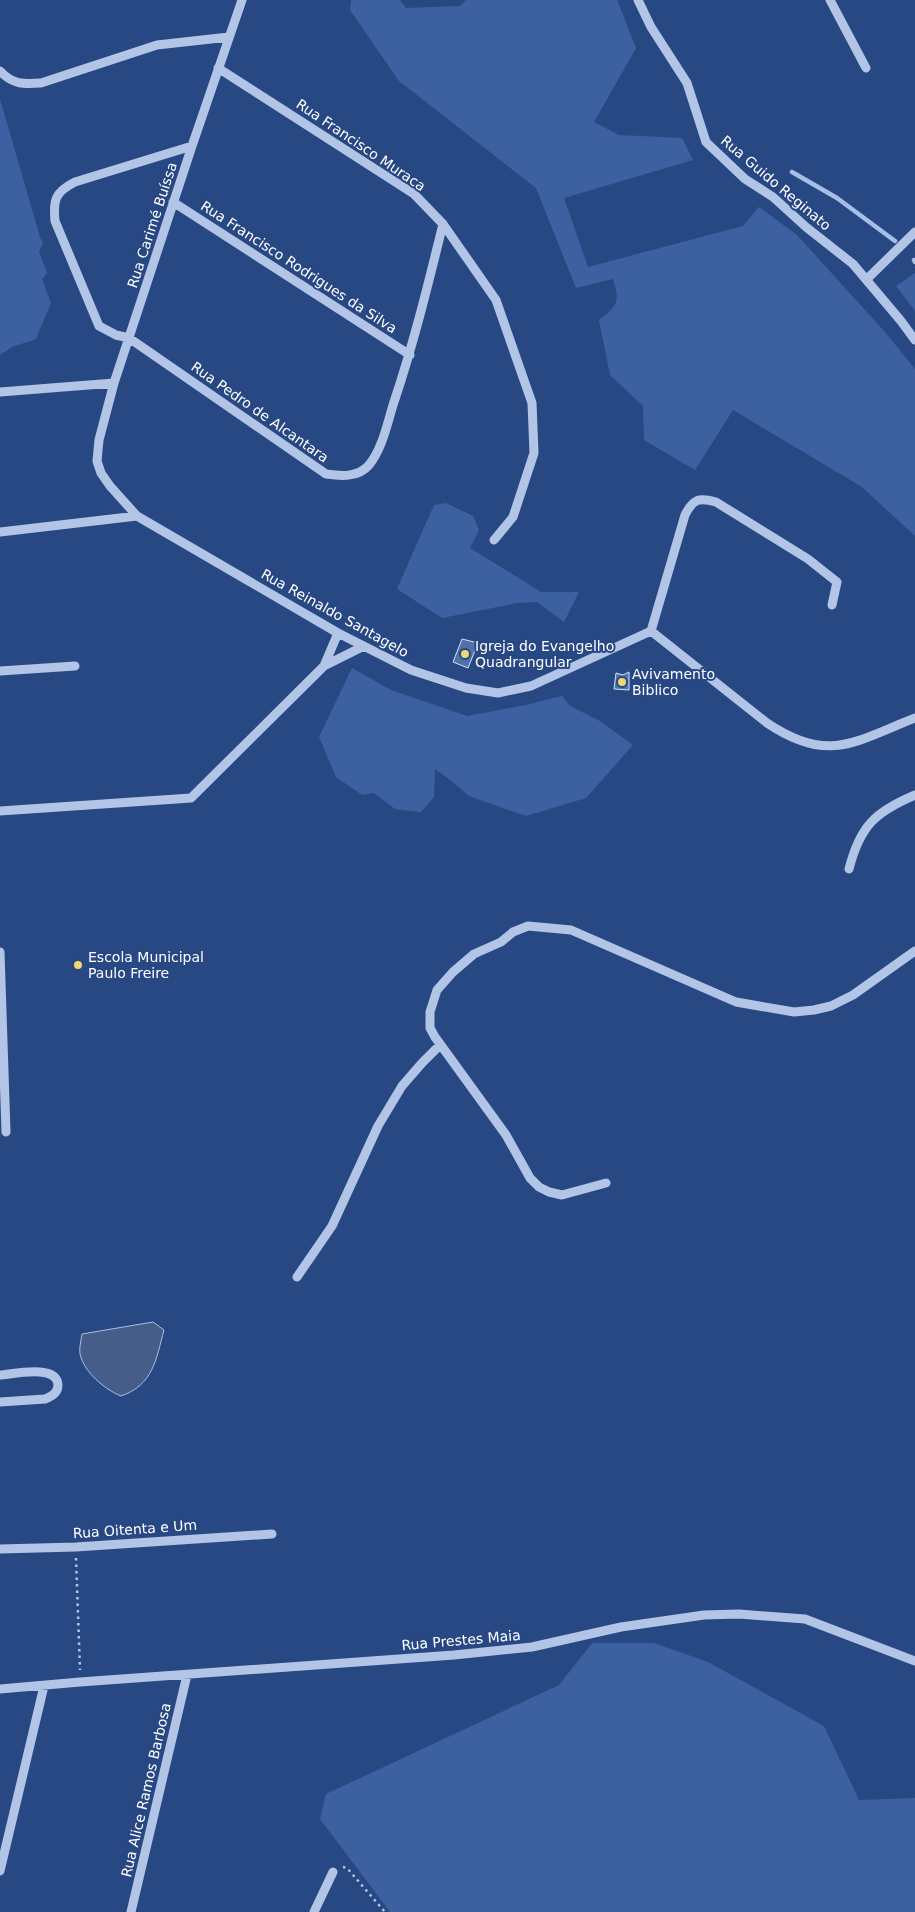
<svg xmlns="http://www.w3.org/2000/svg" width="915" height="1912" font-family="'DejaVu Sans',sans-serif">
<style>
.green{fill:#3d61a0}
.water{fill:#465d89;stroke:#a7bfe7}
.lines{fill:none;stroke-linecap:round;stroke-linejoin:round}
.stream{stroke:#a7bfe7;stroke-width:4.5}
.building{fill:#5171ab;stroke:#d5e1f6}
.path{stroke:#b2c5e7;stroke-width:2.5;stroke-dasharray:2.5 4;stroke-linecap:butt}
.minor{stroke:#b2c5e7;stroke-width:9}
.poi-dot{fill:#efd778;stroke:#284884;stroke-width:2}
.labels{text-anchor:middle;stroke-width:4;stroke-linejoin:round;paint-order:stroke}
.street-label{font-size:14px;fill:#fff;stroke:#284884}
.poi-label{font-size:14px;fill:#fff;stroke:#284884;text-anchor:start}
</style>
<rect width="100%" height="100%" fill="#284884"/>
<path class="green" d="M351,0H400L406,8L460,6L466,0H617L636,48L594,122L619,135L682,138L693,160L564,198L588,267L743,226L759,207L797,235L885,332L915,369V536L862,487L733,410L695,470L644,440L643,406L610,375L599,320C618,306 620,301 613,279L576,288L536,188L399,81L350,10Z
M0,99L40,237L43,243L39,251L47,273L42,279L51,303L36,339L12,347L0,355Z
M915,273V311L896,286Z
M446,503L473,516L479,530L470,548L541,592H579L564,622L537,602L517,603L442,618L397,589L434,505Z
M352,668L391,690L467,716L526,705L562,696L570,706L600,721L633,745L586,798L526,816L469,796L449,779L435,769L434,797L421,812L395,809L374,793L362,795L336,777L319,737Z
M592,1643H654L708,1662L824,1726L859,1800L915,1798V1912H390L320,1819L326,1794L559,1685Z"/>
<path class="water" d="M153,1322L164,1330C156,1360 153,1385 121,1396C104,1389 84,1372 80,1354C79,1348 81,1340 82,1334Z"/>
<g class="lines">
<path class="stream" d="M792,172L837,198L895,241
M914,260L915,262"/>
</g>
<path class="building" d="M462,639L478,643L468,668L453,662Z
M629,672V690L614,689L616,673L623,675Z"/>
<g class="lines">
<path class="path" d="M76,1558L80,1670
M343,1867L347,1868L385,1912"/>
<path class="minor" d="M242,0L192,146L114,383L99,440L97,461L101,473L110,486L137,516L338,633L411,670L466,688L498,693L531,686L651,631
M638,0L651,27L687,83L706,142L745,179L773,197L806,227L853,264L901,321L915,340
M830,0L866,68
M218,68L414,194L443,224L496,300L532,403L534,453L513,517L494,540
M0,71C13,85 24,84 41,83L157,45L229,37
M192,146L75,182C55,192 53,200 55,221L99,326L116,335L129,338L326,474C340,476 358,478 369,465C382,449 387,425 393,405C413,346 428,285 443,224
M173,202L410,355
M867,279L915,232
M0,392L114,383
M0,532L137,516
M651,631L685,515C693,499 699,497 716,502L808,559L837,582L832,605
M651,631L767,723C828,764 854,742 915,718
M338,633L324,666L364,646
M0,671L75,666
M0,811L191,798L324,666
M849,869C860,826 875,812 915,795
M0,952L6,1132
M606,1183L562,1195L549,1192L539,1187L530,1178L506,1135L435,1037L430,1028V1012L437,990L453,972L474,954L501,942L513,932L528,926L571,930L736,1002L794,1012L814,1010L831,1006L853,995L915,951
M297,1277L332,1226L378,1126L402,1086L422,1063L440,1045
M0,1375C14,1374 57,1364 58,1385C58,1393 52,1396 45,1399L0,1402
M0,1549L76,1547L272,1534
M0,1689L80,1682L454,1655L532,1647L621,1627L704,1615L739,1614L805,1619L915,1661
M0,1871L44,1686
M131,1912L187,1675
M314,1912L333,1872"/>
</g>
<g class="poi-dot">
<circle cx="465" cy="654" r="5"/>
<circle cx="622" cy="682" r="5"/>
<circle cx="78" cy="965" r="5"/>
</g>
<g class="labels">
<g class="street-label">
<text transform="translate(361 145) rotate(34)" y="5">Rua Francisco Muraca</text>
<text transform="translate(776 183) rotate(40)" y="5">Rua Guido Reginato</text>
<text transform="translate(152 225) rotate(-72)" y="5">Rua Carimé Buíssa</text>
<text transform="translate(299 267) rotate(33)" y="5">Rua Francisco Rodrigues da Silva</text>
<text transform="translate(260 412) rotate(35)" y="5">Rua Pedro de Alcantara</text>
<text transform="translate(335 613) rotate(29)" y="5">Rua Reinaldo Santagelo</text>
<text transform="translate(135 1529) rotate(-4)" y="5">Rua Oitenta e Um</text>
<text transform="translate(461 1640) rotate(-5)" y="5">Rua Prestes Maia</text>
<text transform="translate(146 1790) rotate(-77)" y="5">Rua Alice Ramos Barbosa</text>
</g>
<g class="poi-label">
<text x="475" y="651">Igreja do Evangelho<tspan x="475" dy="16">Quadrangular</tspan></text>
<text x="632" y="679">Avivamento<tspan x="632" dy="16">Biblico</tspan></text>
<text x="88" y="962">Escola Municipal<tspan x="88" dy="16">Paulo Freire</tspan></text>
</g>
</g>
</svg>
